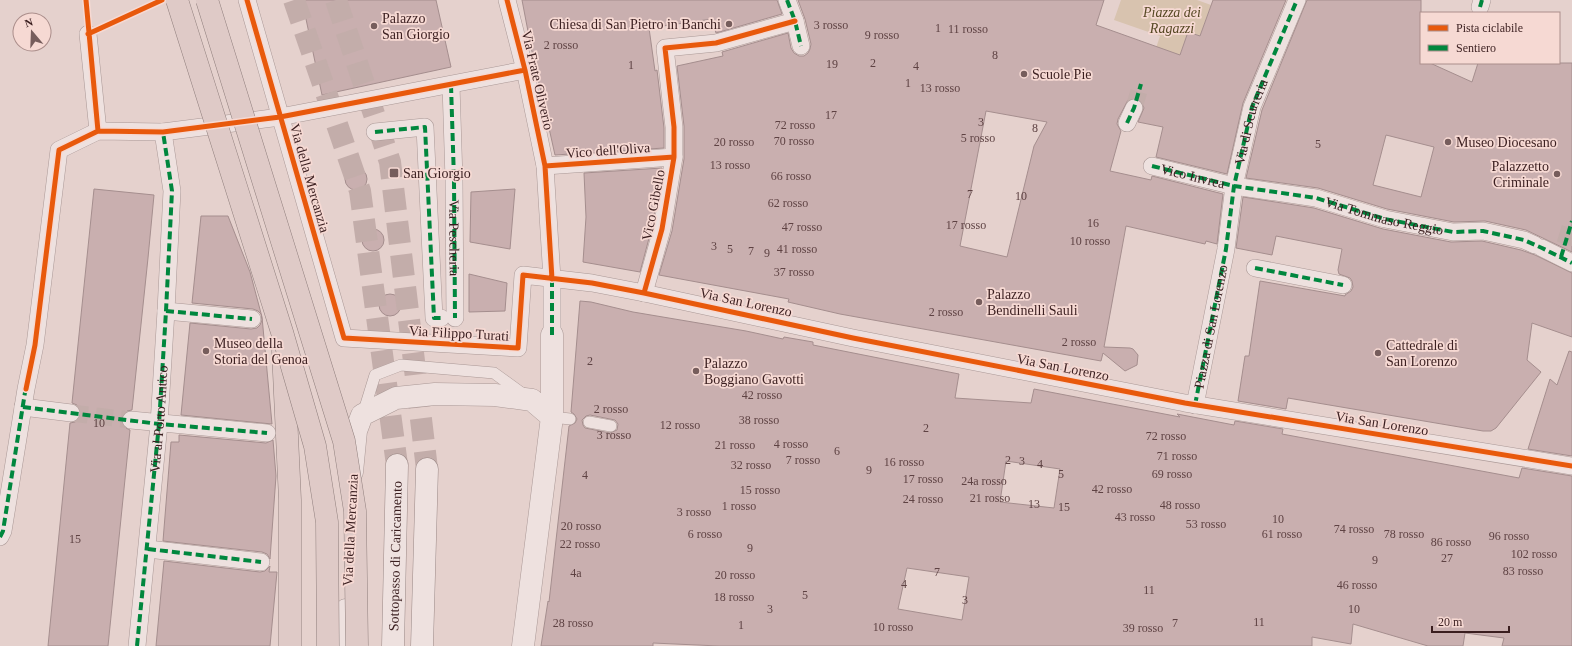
<svg xmlns="http://www.w3.org/2000/svg" width="1572" height="646" font-family="'Times New Roman',serif">
<style>
.green{fill:#d8c3af}
.building{fill:#c9afaf;stroke:#a58e8e;fill-rule:evenodd}
.lines{fill:none;stroke-linecap:round;stroke-linejoin:round}
.pedestrian-tunnel{stroke:#c3adaa;stroke-width:17;stroke-dasharray:17 8;stroke-linecap:butt}
.secondary-tunnel{stroke:#c3adaa;stroke-width:22;stroke-dasharray:22 11;stroke-linecap:butt}
.service-casing{stroke:#aa9896;stroke-width:12}
.pedestrian-casing{stroke:#aa9896;stroke-width:18}
.minor-casing{stroke:#aa9896;stroke-width:23}
.secondary-casing{stroke:#9a8886;stroke-width:23}
.trunk-casing{stroke:#907f7d;stroke-width:23}
.service{stroke:#eee1df;stroke-width:11}
.pedestrian{stroke:#eee1df;stroke-width:17}
.minor{stroke:#eee1df;stroke-width:22}
.secondary{stroke:#eee1df;stroke-width:22}
.trunk{stroke:#dfcac7;stroke-width:22}
.trunk-bridge-casing{stroke:#907f7d;stroke-width:23;stroke-linecap:butt}
.trunk-bridge{stroke:#dfcac7;stroke-width:22}
.quiet{stroke:#00873e;stroke-width:4;stroke-dasharray:8 4;stroke-linecap:butt}
.cycleway-casing{stroke:#f6d9d3;stroke-width:8}
.cycleway{stroke:#e8590c;stroke-width:5}
.poi-dot{fill:#765d5c;stroke:#f6d9d3;stroke-width:1.5}
.labels{text-anchor:middle;stroke-width:3.5;stroke-linejoin:round;paint-order:stroke}
.number-label{font-size:12px;fill:#5e4243}
.park-label{font-size:14px;font-style:italic;fill:#564824;stroke:#f6d9d3}
.poi-label{font-size:14px;fill:#3a1e1f;stroke:#f6d9d3;text-anchor:start}
.street-label{font-size:14px;fill:#3a1e1f;stroke:#f6d9d3}
</style>
<rect width="100%" height="100%" fill="#e5d1cd"/>
<path class="green" d="M1121,0H1197L1211,5L1200,36L1188,32L1177,63L1154,54L1160,36L1114,20Z"/>
<path class="building" d="M302,0H436L451,67L322,95Z
M522,0H777L782,14L716,33L712,19L649,28L655,71L657,70L664,128V148L555,155L531,47Z
M798,0H1104L1096,25L1180,55L1188,32L1200,36L1213,0H1286L1243,103L1227,174L1156,157L1163,127L1138,122L1144,108L1142,103L1139,99L1134,98L1128,100L1118,119L1117,124L1121,131L1110,171L1151,180L1152,176L1223,194L1217,244L1206,241L1205,244L1126,226L1104,347L1130,348L1133,349L1138,355L1137,365L1125,371L1103,353L1101,361L840,314L788,302L789,299L659,275L672,231L684,159V126L677,66L723,56L722,52L788,33L791,48L794,53L799,56H804L808,53L810,49L811,44L805,19ZM986,111L1047,122L1034,146L1007,257L960,246Z
M1307,0H1421V63H1430L1472,82L1478,63H1572V252L1526,230L1485,221L1454,222L1387,209L1318,188L1246,178L1262,110ZM1386,135L1434,147L1421,197L1373,185Z
M345 179a11 11 0 1 1 22 0a11 11 0 1 1-22 0Z
M662,168L652,227L640,272L583,262L586,217L584,173Z
M94,189L154,195L148,258L132,410L127,411L123,415L121,419L122,424L126,428L130,430L108,646H48L70,423L75,422L79,419L81,414L80,409L77,405L72,403Z
M515,189L510,249L470,242L471,192Z
M1243,197L1314,208L1383,229L1451,242L1482,241L1521,250L1535,255L1572,273V337L1532,323L1527,360L1541,372L1496,428L1491,431H1483L1288,398L1286,409L1238,401L1245,356H1249L1260,281L1345,296V295L1351,291L1353,287L1352,281L1350,278L1339,274L1338,270L1342,249L1276,236L1272,255L1236,248Z
M201,216H228L250,272L262,317L272,424L181,415L190,323L251,329L257,328L260,325L262,320L261,314L258,311L253,309L192,303Z
M362 240a11 11 0 1 1 22 0a11 11 0 1 1-22 0Z
M469,274L507,283L505,311L469,312Z
M379 305a11 11 0 1 1 22 0a11 11 0 1 1-22 0Z
M580,301L591,302L633,312L746,331L783,339L784,337L813,342V345L959,374L955,398L1031,403L1034,389L1180,417L1177,414L1234,425L1235,421L1283,429L1282,434L1519,478L1522,468L1572,476V646H1502L1504,638L1465,633L1463,646H1428L1353,624L1351,644L1312,637V646H719L653,643V646H541L548,601L549,602L569,426L575,423L577,419L574,414L571,412ZM590,415L615,420L618,424L617,430L610,433L585,428L583,425L582,420L586,416ZM1006,461L1060,469L1054,508L1000,502ZM907,568L969,577L962,620L898,609Z
M1569,351L1572,352V456L1528,449L1550,379L1557,385Z
M179,435L266,443L273,440L276,476L270,559L267,554L262,552L163,541L171,442H179Z
M164,561L260,572L265,571L270,566L269,572H277L270,646H156Z"/>
<g class="lines">
<path class="pedestrian-tunnel" d="M1134,108L1141,84
M1565,244L1572,221
M71,413L131,420"/>
<path class="secondary-tunnel" d="M294,0L360,191L397,465
M336,0L390,162L427,469"/>
<defs>
<path id="service" d="M363,414L375,375L401,365L494,373L523,394
M552,417L570,419
M589,422L611,426"/>
<g id="pedestrian">
<path d="M247,0L344,338L518,348L523,275L592,283L644,293L853,338L1185,403L1572,466"/>
<path d="M507,0L525,70L545,166L552,279V335"/>
<path d="M787,0L795,21L801,46"/>
<path d="M1480,7L1482,0"/>
<path d="M88,34L98,131"/>
<path d="M451,85L454,180L455,318"/>
<path d="M1127,123L1134,108"/>
<path d="M375,132L425,127L434,318H441"/>
<path d="M545,166L674,157"/>
<path id="s1" d="M1152,166L1234,186L1316,198L1385,219L1453,232L1483,231L1524,240L1535,245"/>
<path d="M1542,248L1572,263"/>
<path d="M1255,268L1343,285"/>
<path d="M644,293L662,229L674,157V127L665,48L716,43L795,21"/>
<path d="M166,311L252,319"/>
<path id="s2" d="M1195,405L1226,249L1234,186L1252,107L1297,0"/>
<path d="M23,407L71,413"/>
<path d="M131,420L267,433"/>
<path d="M0,537L3,531L26,389L35,345L59,150L98,131L163,132L280,117L525,70"/>
<path d="M148,549L261,562"/>
<path d="M137,646L159,424L166,311L172,191L163,132"/>
</g>
<path id="minor" d="M352,472L356,431L362,415L396,398L435,394L495,395L532,400L552,417
M346,646V610
M523,646L552,417V335"/>
<g id="secondary">
<path id="s3" d="M393,646L397,465"/>
<path d="M422,646L427,469"/>
</g>
<path id="trunk" d="M283,351L290,500V646"/>
</defs>
<use href="#service" class="service-casing"/>
<use href="#pedestrian" class="pedestrian-casing"/>
<use href="#minor" class="minor-casing"/>
<use href="#secondary" class="secondary-casing"/>
<use href="#trunk" class="trunk-casing"/>
<use href="#service" class="service"/>
<use href="#pedestrian" class="pedestrian"/>
<use href="#minor" class="minor"/>
<use href="#secondary" class="secondary"/>
<use href="#trunk" class="trunk"/>
<defs>
<path id="trunk-bridge" d="M177,0L282,332L315,446L327,522L328,646
M207,0L344,441L355,511L357,646"/>
</defs>
<use href="#trunk-bridge" class="trunk-bridge-casing"/>
<use href="#trunk-bridge" class="trunk-bridge"/>
<g class="quiet">
<path d="M787,0L795,21L801,46"/>
<path d="M1480,7L1482,0"/>
<path id="s4" d="M451,85L454,180L455,318"/>
<path d="M1127,123L1134,108L1141,84"/>
<path d="M375,132L425,127L434,318H441"/>
<path d="M1152,166L1234,186L1316,198L1385,219L1453,232L1483,231L1524,240L1542,248L1572,263"/>
<path d="M1561,257L1572,221"/>
<path d="M1255,268L1343,285"/>
<path d="M166,311L252,319"/>
<path d="M552,335V275"/>
<path d="M1195,405L1226,249L1234,186L1252,107L1297,0"/>
<path d="M23,407L159,424L267,433"/>
<path d="M0,537L3,531L26,386"/>
<path d="M148,549L261,562"/>
<path id="s5" d="M137,646L159,424L166,311L172,191L163,132"/>
</g>
<defs>
<path id="cycleway" d="M86,0L98,131
M247,0L344,338L518,348L523,275L592,283L644,293L853,338L1185,403L1572,466
M507,0L525,70L545,166L552,279
M88,34L162,0
M545,166L674,157
M644,293L662,229L674,157V127L665,48L716,43L795,21
M26,389L35,345L59,150L98,131L163,132L280,117L525,70"/>
</defs>
<use href="#cycleway" class="cycleway-casing"/>
<use href="#cycleway" class="cycleway"/>
</g>
<g class="poi-dot">
<circle cx="729" cy="24" r="4"/>
<circle cx="374" cy="26" r="4"/>
<circle cx="1024" cy="74" r="4"/>
<circle cx="1448" cy="142" r="4"/>
<rect x="389" y="168" width="10" height="10" rx="2"/>
<circle cx="1557" cy="174" r="4"/>
<circle cx="979" cy="302" r="4"/>
<circle cx="206" cy="351" r="4"/>
<circle cx="1378" cy="353" r="4"/>
<circle cx="696" cy="371" r="4"/>
</g>
<g class="labels">
<g class="number-label">
<text x="831" y="29">3 rosso</text>
<text x="938" y="32">1</text>
<text x="968" y="33">11 rosso</text>
<text x="882" y="39">9 rosso</text>
<text x="561" y="49">2 rosso</text>
<text x="995" y="59">8</text>
<text x="873" y="67">2</text>
<text x="832" y="68">19</text>
<text x="631" y="69">1</text>
<text x="916" y="70">4</text>
<text x="908" y="87">1</text>
<text x="940" y="92">13 rosso</text>
<text x="831" y="119">17</text>
<text x="981" y="126">3</text>
<text x="795" y="129">72 rosso</text>
<text x="1035" y="132">8</text>
<text x="978" y="142">5 rosso</text>
<text x="794" y="145">70 rosso</text>
<text x="734" y="146">20 rosso</text>
<text x="1318" y="148">5</text>
<text x="730" y="169">13 rosso</text>
<text x="791" y="180">66 rosso</text>
<text x="970" y="198">7</text>
<text x="1021" y="200">10</text>
<text x="788" y="207">62 rosso</text>
<text x="1093" y="227">16</text>
<text x="966" y="229">17 rosso</text>
<text x="802" y="231">47 rosso</text>
<text x="1090" y="245">10 rosso</text>
<text x="714" y="250">3</text>
<text x="730" y="253">5</text>
<text x="797" y="253">41 rosso</text>
<text x="751" y="255">7</text>
<text x="767" y="257">9</text>
<text x="794" y="276">37 rosso</text>
<text x="946" y="316">2 rosso</text>
<text x="1079" y="346">2 rosso</text>
<text x="590" y="365">2</text>
<text x="762" y="399">42 rosso</text>
<text x="611" y="413">2 rosso</text>
<text x="759" y="424">38 rosso</text>
<text x="99" y="427">10</text>
<text x="680" y="429">12 rosso</text>
<text x="926" y="432">2</text>
<text x="614" y="439">3 rosso</text>
<text x="1166" y="440">72 rosso</text>
<text x="791" y="448">4 rosso</text>
<text x="735" y="449">21 rosso</text>
<text x="837" y="455">6</text>
<text x="1177" y="460">71 rosso</text>
<text x="803" y="464">7 rosso</text>
<text x="1008" y="464">2</text>
<text x="1022" y="465">3</text>
<text x="904" y="466">16 rosso</text>
<text x="1040" y="468">4</text>
<text x="751" y="469">32 rosso</text>
<text x="869" y="474">9</text>
<text x="1061" y="478">5</text>
<text x="1172" y="478">69 rosso</text>
<text x="585" y="479">4</text>
<text x="923" y="483">17 rosso</text>
<text x="984" y="485">24a rosso</text>
<text x="1112" y="493">42 rosso</text>
<text x="760" y="494">15 rosso</text>
<text x="990" y="502">21 rosso</text>
<text x="923" y="503">24 rosso</text>
<text x="1034" y="508">13</text>
<text x="1180" y="509">48 rosso</text>
<text x="739" y="510">1 rosso</text>
<text x="1064" y="511">15</text>
<text x="694" y="516">3 rosso</text>
<text x="1135" y="521">43 rosso</text>
<text x="1278" y="523">10</text>
<text x="1206" y="528">53 rosso</text>
<text x="581" y="530">20 rosso</text>
<text x="1354" y="533">74 rosso</text>
<text x="705" y="538">6 rosso</text>
<text x="1282" y="538">61 rosso</text>
<text x="1404" y="538">78 rosso</text>
<text x="1509" y="540">96 rosso</text>
<text x="75" y="543">15</text>
<text x="1451" y="546">86 rosso</text>
<text x="580" y="548">22 rosso</text>
<text x="750" y="552">9</text>
<text x="1534" y="558">102 rosso</text>
<text x="1447" y="562">27</text>
<text x="1375" y="564">9</text>
<text x="1523" y="575">83 rosso</text>
<text x="937" y="576">7</text>
<text x="576" y="577">4a</text>
<text x="735" y="579">20 rosso</text>
<text x="904" y="588">4</text>
<text x="1357" y="589">46 rosso</text>
<text x="1149" y="594">11</text>
<text x="805" y="599">5</text>
<text x="734" y="601">18 rosso</text>
<text x="965" y="604">3</text>
<text x="770" y="613">3</text>
<text x="1354" y="613">10</text>
<text x="1259" y="626">11</text>
<text x="573" y="627">28 rosso</text>
<text x="1175" y="627">7</text>
<text x="741" y="629">1</text>
<text x="893" y="631">10 rosso</text>
<text x="1143" y="632">39 rosso</text>
</g>
<g class="park-label">
<text x="1172" y="17">Piazza dei<tspan x="1172" dy="16">Ragazzi</tspan></text>
</g>
<g class="poi-label">
<text x="382" y="23">Palazzo<tspan x="382" dy="16">San Giorgio</tspan></text>
<text x="721" y="29" text-anchor="end">Chiesa di San Pietro in Banchi</text>
<text x="1032" y="79">Scuole Pie</text>
<text x="1456" y="147">Museo Diocesano</text>
<text x="1549" y="171" text-anchor="end">Palazzetto<tspan x="1549" dy="16">Criminale</tspan></text>
<text x="403" y="178">San Giorgio</text>
<text x="987" y="299">Palazzo<tspan x="987" dy="16">Bendinelli Sauli</tspan></text>
<text x="214" y="348">Museo della<tspan x="214" dy="16">Storia del Genoa</tspan></text>
<text x="1386" y="350">Cattedrale di<tspan x="1386" dy="16">San Lorenzo</tspan></text>
<text x="704" y="368">Palazzo<tspan x="704" dy="16">Boggiano Gavotti</tspan></text>
</g>
<g class="street-label">
<text transform="translate(538 80) rotate(77)" y="5">Via Frate Oliverio</text>
<text dy="5" stroke="none"><textPath href="#s2" startOffset="289">Via di Scurreria</textPath></text>
<text transform="translate(608 150) rotate(-4)" y="5">Vico dell'Oliva</text>
<text dy="5" stroke="none"><textPath href="#s1" startOffset="42">Vico Invrea</textPath></text>
<text transform="translate(310 178) rotate(74)" y="5">Via della Mercanzia</text>
<text transform="translate(653 205) rotate(-79)" y="5">Vico Gibello</text>
<text dy="5" stroke="none"><textPath href="#s1" startOffset="238">Via Tommaso Reggio</textPath></text>
<text dy="5" stroke="none"><textPath href="#s4" startOffset="153">Via Pescheria</textPath></text>
<text transform="translate(746 302) rotate(12)" y="5">Via San Lorenzo</text>
<text dy="5" stroke="none"><textPath href="#s2" startOffset="80">Piazza di San Lorenzo</textPath></text>
<text transform="translate(459 333) rotate(3)" y="5">Via Filippo Turati</text>
<text transform="translate(1063 367) rotate(11)" y="5">Via San Lorenzo</text>
<text dy="5" stroke="none"><textPath href="#s5" startOffset="228">Via al Porto Antico</textPath></text>
<text transform="translate(1382 423) rotate(9)" y="5">Via San Lorenzo</text>
<text transform="translate(350 530) rotate(-87)" y="5">Via della Mercanzia</text>
<text dy="5" stroke="none"><textPath href="#s3" startOffset="90">Sottopasso di Caricamento</textPath></text>
</g>
</g>
<rect x="1420" y="12" width="140" height="52" fill="#f6d9d3" stroke="#ab8e8b"/>
<rect x="1428" y="25" width="20" height="6" fill="#e8590c" stroke="#ab8e8b"/>
<text x="1456" y="32" font-size="12" fill="#3a1e1f">Pista ciclabile</text>
<rect x="1428" y="45" width="20" height="6" fill="#00873e" stroke="#ab8e8b"/>
<text x="1456" y="52" font-size="12" fill="#3a1e1f">Sentiero</text>
<g transform="translate(32 32) rotate(341)"><circle r="19" fill="#f6d9d3" stroke="#ab8e8b"/>
<path d="M0-3L7 15L0 10L-7 15Z" fill="#765d5c"/>
<text y="-6" font-size="11" font-weight="bold" text-anchor="middle" fill="#3a1e1f">N</text>
</g>
<path d="M1432 626v6h77v-6" fill="none" stroke="#3a1e1f" stroke-width="2"/>
<text x="1438" y="626" font-size="12" fill="#3a1e1f" stroke="#f6d9d3" stroke-width="3" paint-order="stroke">20 m</text>
</svg>
